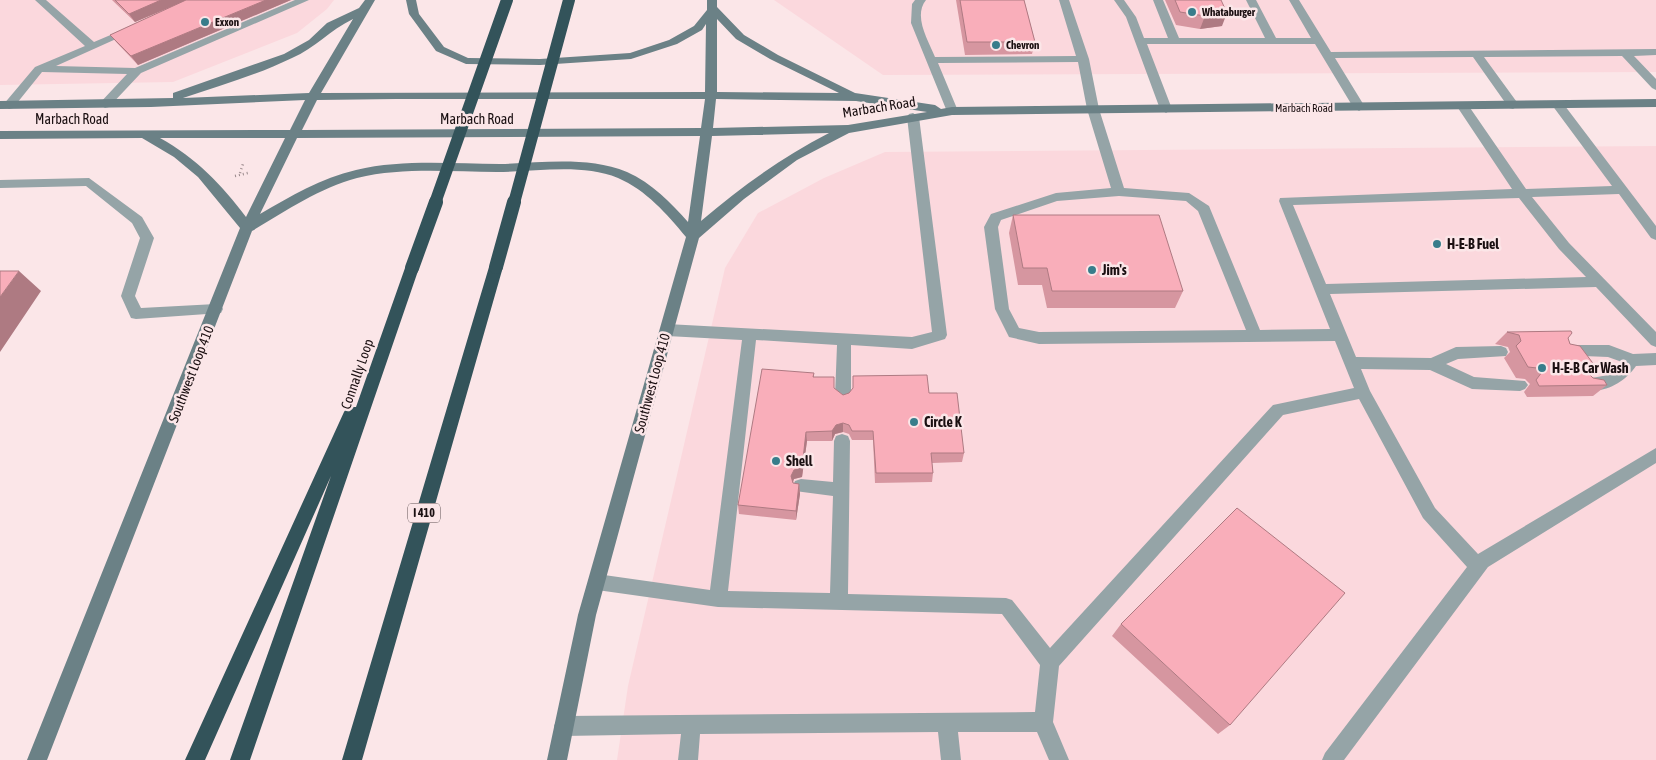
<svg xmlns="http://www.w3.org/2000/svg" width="1656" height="760" font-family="'Asap Condensed',sans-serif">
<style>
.built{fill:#fbd8dd}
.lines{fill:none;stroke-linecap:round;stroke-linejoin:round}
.path{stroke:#99898b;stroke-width:2.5;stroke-dasharray:1 3;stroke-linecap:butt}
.service{fill:#95a4a7;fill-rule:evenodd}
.secondary{fill:#6b8186;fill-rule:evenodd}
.motorway{fill:#33535a;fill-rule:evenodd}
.motorway-bridge-far1{stroke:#33535a;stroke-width:12}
.motorway-bridge{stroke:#33535a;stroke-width:14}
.wall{fill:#d696a0}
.shaded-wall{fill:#ae7a82}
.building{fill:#f9aeba;stroke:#ae7a82}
.poi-dot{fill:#387d8b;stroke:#fbe6e8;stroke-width:2}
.labels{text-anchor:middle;stroke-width:5;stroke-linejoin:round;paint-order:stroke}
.far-poi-label{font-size:11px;font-weight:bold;fill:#1a0f11;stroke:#fbe6e8;text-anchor:start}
.far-street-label{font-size:11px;fill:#1a0f11;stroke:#fbe6e8}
.shield{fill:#fbe6e8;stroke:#5e5052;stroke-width:1}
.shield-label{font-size:12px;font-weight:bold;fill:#1a0f11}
.street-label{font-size:14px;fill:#1a0f11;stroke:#fbe6e8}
.poi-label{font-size:14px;font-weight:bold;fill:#1a0f11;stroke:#fbe6e8;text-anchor:start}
</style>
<rect width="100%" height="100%" fill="#fbe6e8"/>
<path class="built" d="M0,0H334L327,9L297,33L173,82L0,85Z
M774,0H1656V72L883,75Z
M1656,146V760H617L628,686L725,268L758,213L824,178L885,152Z"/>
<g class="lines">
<path class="path" d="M240,173L243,164
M235,176L248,173"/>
<path class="service" d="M35,0H46L94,42L127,28L131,27L136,30L56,66L135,68L295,0H309L141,73L109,107L105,108L99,104L127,74L42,72L13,108L9,109L3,105L35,67L85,46Z
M915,0H926C913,16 928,40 935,57L1076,56L1059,0H1069L1089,59L1099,109L1124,188L1189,193L1209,206L1260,330L1330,329L1279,201L1280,198L1512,189L1456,105L1458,102H1466L1526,189L1612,186L1552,105L1554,102H1562L1656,226V240L1651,238L1619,194L1532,197L1569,243L1656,332V347L1651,345L1596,287L1330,294L1356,357L1431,358L1456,347L1501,346L1506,348L1508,352L1506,356L1458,359L1446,364L1474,377L1525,381L1528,385L1525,389L1520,391L1472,389L1430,370L1361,369L1370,391L1435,508L1478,554L1656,448V463L1488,567L1344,760H1322L1325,753L1467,567L1423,518L1359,399L1283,415L1059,666L1053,722L1069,760H1049L1037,732H958L961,760H941L938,732L700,734L698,760H678L681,734L564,736L557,733L554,726L557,719L564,716L1035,712L1040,665L1002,614L718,607L597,590L591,588L588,582L591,576L597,574L710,590L742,340L667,336L662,334L660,330L662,326L667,324L912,337L932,332L907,117L909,114L913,113L919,117L947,335L945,339L912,349L851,345V397L848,401L843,403L838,401L835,397L837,345L756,340L728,591L830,593L833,496L795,491L793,486L795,481L801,479L833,482L834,441L836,436L842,434L848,436L850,441L848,594L1006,598L1012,600L1050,648L1273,405L1354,388L1335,341L1039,344L1009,337L995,309L984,227L991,214L1056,193L1111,188L1087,109L1078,62L938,63L958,111L956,114H948L911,23L912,4ZM1119,196L1186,201L1198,211L1246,330L1039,332L1019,328L1009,309L998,227L1001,220L1057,201ZM1519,198L1559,249L1586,277L1326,284L1293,205Z
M1114,0H1124L1136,17L1144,38H1168L1153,0H1163L1179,38H1265L1246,0H1256L1276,38H1311L1289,0H1299L1331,52L1656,49V55L1634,56L1656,79V90L1652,88L1622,56L1484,57L1519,105L1513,109L1509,108L1473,57L1335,58L1365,107L1359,111L1353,107L1315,44H1147L1172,109L1166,113L1160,109L1126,17Z
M89,178L142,217L154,238L135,296L141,308L216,304L221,305L223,309L221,313L136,319L131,318L121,296L140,238L132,223L86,186L0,188V180Z
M1564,345H1609L1633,354L1656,353V365L1636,366C1624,383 1602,396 1581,388L1578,384L1581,380L1608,375L1622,362L1608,357L1559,355L1557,351L1559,347Z"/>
<path class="secondary" d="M365,0H375L321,93L705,92L706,24L702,30L677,44L631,59L540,65L466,64L436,51L409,14L406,0H416L419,14L444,47L468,58L540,59L630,53L669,40L694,26L707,10V0H717V7L744,35L778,55L855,93L935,105L941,109L952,107L1656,99V107L952,115L849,133L797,160L744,199L699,238L596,615L567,760H547L578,615L686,237C667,214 646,190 618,178C581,163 536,172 497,172C451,172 403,167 357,178C319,188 286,211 252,231L47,760H27L240,228L198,177L174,157L142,138L0,139V131L290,130L305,100L151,107L0,109V101L173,98V93L284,54L309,40L327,23L359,8ZM353,19L309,93L183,98C219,86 257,75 292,58C315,48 330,30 353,19ZM717,19L736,39L770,59L839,93L717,92ZM396,99H705L701,128L302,130L317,100ZM716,99L856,101L927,112L848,125L713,128ZM829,133C781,158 742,186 701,221L712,136ZM700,136L688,222C671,203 652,183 627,172C587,156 542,163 500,164C452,164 403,159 356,170C321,178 291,196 260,214L297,138ZM160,138H285L246,217C222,185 196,158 160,138Z"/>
<path class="motorway" d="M496,262L503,267L362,760H342L489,267Z
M412,263L419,268L250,760H230L331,476L205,760H185L344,412L347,407H356L405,268Z"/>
<path class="motorway-bridge-far1" d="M435,203L507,0
M514,203L569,0"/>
<path class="motorway-bridge" d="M496,267L514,202
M412,268L436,202"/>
</g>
<path class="wall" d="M112,0H291L138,65L117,43L110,35L173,6L135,22Z
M956,0H1024L1035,42L1032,54L965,55Z
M1165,0H1221L1222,26L1200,29L1176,25Z
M1013,215L1183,291L1175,308H1047L1042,285H1018L1009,233Z
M1507,332L1568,338L1570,344L1589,374L1593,378L1607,385L1593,396L1527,397L1524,392L1530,384L1525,379L1516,378L1504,358L1510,352L1508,347L1495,344Z
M814,373V377L834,388L843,395L929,393L964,453L962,462L932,463L933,473L932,482L875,483L873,440H852L849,434L843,432L835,434L832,441H807L802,477L794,479L793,483L799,484L800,494L796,520L739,514L738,505Z
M1121,624L1230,725L1218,734L1112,636Z"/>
<path class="shaded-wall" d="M161,0H187L135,22L129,14Z
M266,0H291L138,65L131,56Z
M1227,13L1222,26L1200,29L1205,16Z
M19,271L41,291L0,352V297Z
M843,423V432L835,434L832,441V431L836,425Z
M806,432L807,441L802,477L794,479L791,485V476Z
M799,484L800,494L796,520V511Z"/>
<path class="building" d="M115,0H161L129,14Z
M186,0H266L131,56L110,35Z
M960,0H1024L1035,42H967Z
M1175,0H1221L1227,13L1205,16L1180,12Z
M1013,215H1159L1183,291H1052L1047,268H1023Z
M0,271H19L0,297Z
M1571,331L1572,333L1568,338L1570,344L1580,346L1595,366L1589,374L1593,378L1604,380L1607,385L1539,386L1536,380L1542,372L1537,368L1528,367L1516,346L1521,341L1519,335L1507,332Z
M762,369L814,373L813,377H834V388L843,395L849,393L853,388V376L927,375L929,393H957L964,453H931L933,473H876L873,431H852L849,425L843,423L836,425L832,431L806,432L802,468L794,470L791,476L793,483L799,484L796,511L738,505Z
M1237,508L1345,593L1230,725L1121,624Z"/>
<g class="poi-dot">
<circle cx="1192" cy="12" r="5"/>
<circle cx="205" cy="22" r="5"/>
<circle cx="996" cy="45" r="5"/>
<circle cx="1437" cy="244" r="5"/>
<circle cx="1092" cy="270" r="5"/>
<circle cx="1542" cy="368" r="5"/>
<circle cx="914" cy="422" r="5"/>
<circle cx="776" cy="461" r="5"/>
</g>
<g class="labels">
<g class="far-poi-label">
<text x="1202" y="16">Whataburger</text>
<text x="215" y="26">Exxon</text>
<text x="1006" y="49">Chevron</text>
</g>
<g class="far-street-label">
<text x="1304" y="112">Marbach Road</text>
</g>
<rect class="shield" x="408" y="503.5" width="32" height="19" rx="4"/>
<g class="shield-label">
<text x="424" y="517">I 410</text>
</g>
<g class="street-label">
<text transform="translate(879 107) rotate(-9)" y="5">Marbach Road</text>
<text x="72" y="124">Marbach Road</text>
<text x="477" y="124">Marbach Road</text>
<text transform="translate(191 374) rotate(-69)" y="5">Southwest Loop 410</text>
<text transform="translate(357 374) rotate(-71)" y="5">Connally Loop</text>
<text transform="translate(652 383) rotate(-75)" y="5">Southwest Loop 410</text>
</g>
<g class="poi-label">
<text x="1447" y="249">H-E-B Fuel</text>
<text x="1102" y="275">Jim's</text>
<text x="1552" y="373">H-E-B Car Wash</text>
<text x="924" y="427">Circle K</text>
<text x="786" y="466">Shell</text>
</g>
</g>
</svg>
